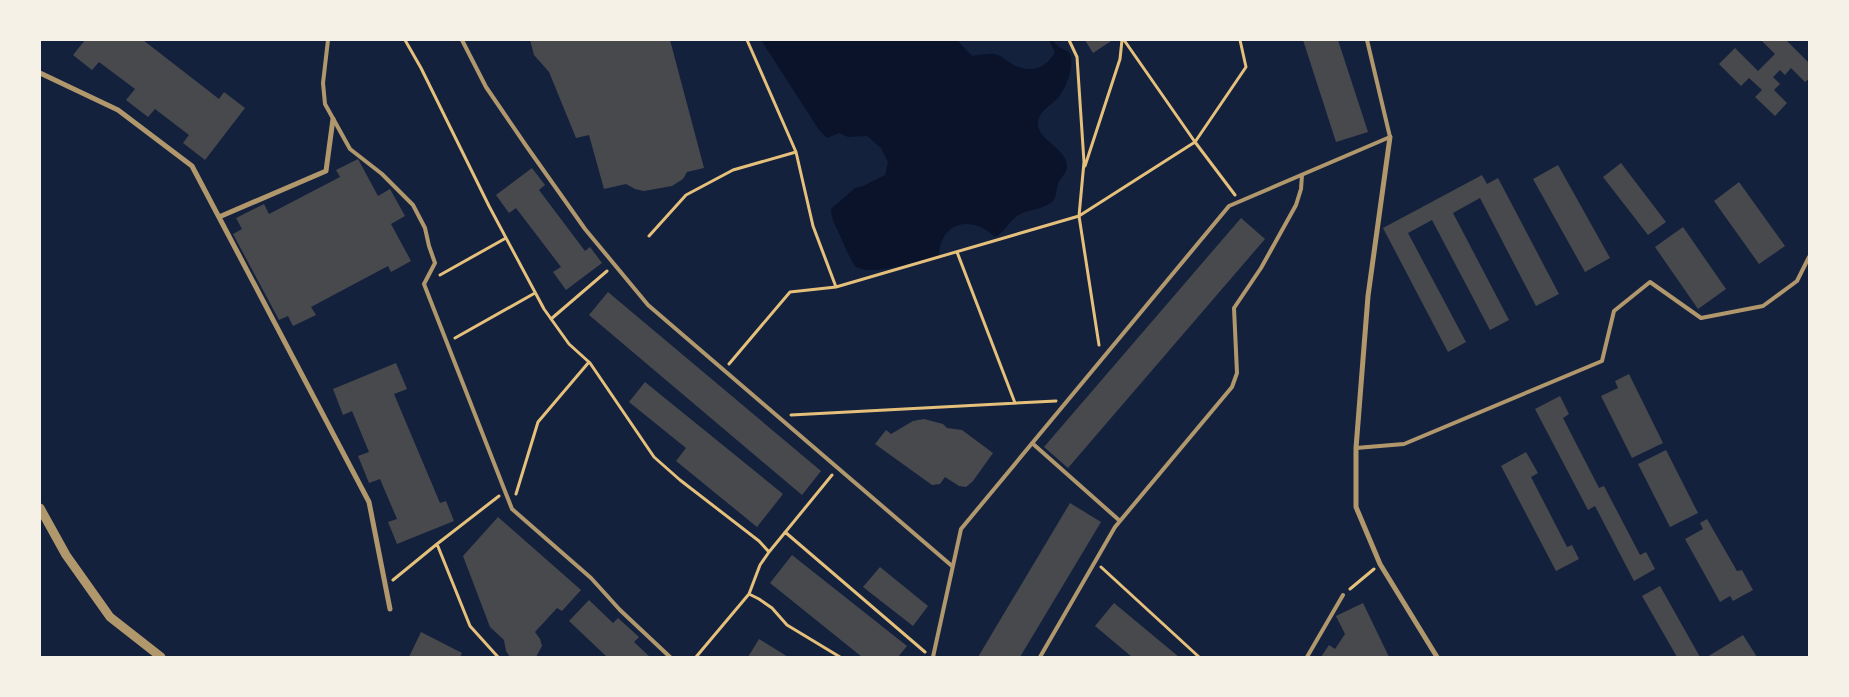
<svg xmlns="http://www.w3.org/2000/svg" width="1849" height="697" font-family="'IBM Plex Sans',sans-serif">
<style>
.water{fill:#0b132b}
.building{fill:#48494c}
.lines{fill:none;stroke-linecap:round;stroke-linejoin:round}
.path{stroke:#e5c07b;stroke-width:3}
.service{stroke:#b1986c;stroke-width:4}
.minor{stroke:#b1986c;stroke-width:5}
.tertiary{stroke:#b1986c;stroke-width:9}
</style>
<rect width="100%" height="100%" fill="#14213d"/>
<path class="water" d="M761,40H957L972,56C979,55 988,53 995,54C1003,56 1009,63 1016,66C1033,73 1046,68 1055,52L1049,40H1052L1059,47L1069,52C1076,64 1066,89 1058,98C1051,105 1043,109 1039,118C1031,139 1069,147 1067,168C1066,174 1060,178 1058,184C1056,190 1057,197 1052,202C1045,209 1025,210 1017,216C1008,223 1005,232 995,237C972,215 941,221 939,255C922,260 870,278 855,266C852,263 843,243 841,238C837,228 831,220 831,209L855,188L863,186L885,175L888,162L881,148L867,136L848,137L839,133L827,138L819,130Z"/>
<path class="building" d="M85,40H143L219,99L224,92L245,108L205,160L183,143L189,135L155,109L148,117L126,100L135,89L99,62L92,70L73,55Z
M530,40H670L704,168L687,172L683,179L672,186L644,191L635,189L626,184L604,189L589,135L576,138L549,72L534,55Z
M1085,40H1110L1111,41L1093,53Z
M1303,40H1338L1368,132L1336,142Z
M1761,40H1786L1809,63V79L1805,82L1791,68L1785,75L1780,70L1773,77L1780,84L1774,90L1787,103L1775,116L1755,97L1762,90L1749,78L1741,86L1719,64L1735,48L1758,71L1775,54Z
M358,159L378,196L390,189L405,216L391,224L411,261L391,272L388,266L311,307L316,315L293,326L288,316L279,320L233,234L242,229L236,218L264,204L269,214L340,177L336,170Z
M1621,163L1666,222L1648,235L1603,177Z
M1558,165L1610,258L1585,272L1533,179Z
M532,168L545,185L539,190L585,251L590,247L602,263L566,290L553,272L561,267L516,208L509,213L496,195Z
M1482,175L1487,184L1498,178L1559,294L1536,306L1480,198L1453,213L1509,320L1490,330L1432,220L1408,233L1466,342L1448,352L1383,228Z
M1739,182L1785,246L1759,264L1714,201Z
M1241,218L1265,239L1068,468L1044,447Z
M1683,227L1726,289L1698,309L1655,247Z
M608,292L821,471L802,495L589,315Z
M396,363L407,389L394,394L440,503L446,501L454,521L397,544L388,522L397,519L380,479L369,483L358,456L369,452L352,411L343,415L333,389Z
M1629,374L1663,443L1632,458L1601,396L1618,388L1615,381Z
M645,382L783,494L757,527L676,461L686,448L629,402Z
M1560,396L1569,414L1563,418L1599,488L1604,486L1640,555L1646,552L1655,569L1634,581L1595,506L1588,510L1535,409Z
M924,419L943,424L947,428L962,430L993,453L973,481L966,487L959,486L945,477L940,484L932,485L875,444L886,430L891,434L913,421Z
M1666,450L1698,513L1670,527L1638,464Z
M1526,452L1538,473L1531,477L1567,547L1572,545L1579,559L1556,571L1501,466Z
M1070,503L1101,522L1020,657H978Z
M498,517L581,590L562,611L557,608L535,632L540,639L542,646L536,657H510L506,651L504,640L490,627L463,556Z
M1707,519L1737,571L1742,570L1753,590L1733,601L1730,596L1720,602L1685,539L1703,529L1700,523Z
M792,555L907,646L898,657H862L770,583Z
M880,567L928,606L913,626L863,587Z
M1660,586L1700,657H1677L1642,596Z
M589,600L613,623L618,618L639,637L634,642L650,657H607L569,621Z
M1114,603L1179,657H1132L1095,626Z
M1363,603L1389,657H1321L1329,645L1335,649L1345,634L1336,616Z
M421,632L462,653L460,657H409Z
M1743,635L1757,657H1707Z
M759,639L788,657H748Z"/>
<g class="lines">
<path class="path" d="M405,40L421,68L489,206L544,309L569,344L590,363L654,457L680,480L759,541L769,552L832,475
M1069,40L1077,57L1084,162L1079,216L1099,345
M1124,40L1195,142L1235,195
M1085,166L1120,59L1122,40
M649,236L686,195L733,170L796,152
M957,252L1015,403
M440,275L506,238
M836,287L1079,216L1195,142L1246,67L1240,40
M551,319L607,271
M455,338L535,293
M729,364L790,292L836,287L813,226L796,152L747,40
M791,415L1056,401
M516,494L538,422L589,362
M785,532L925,652
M1101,567L1199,657
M393,580L437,544
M1350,589L1374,569
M749,594L759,599L772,608L787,625L840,657
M498,657L470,626L437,544L499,496
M696,657L749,594L760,565L769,552"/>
<path class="service" d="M328,40L323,83L325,104L350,149L382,174L413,205L425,228L429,246L435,263L424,284L512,509L591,578L620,610L670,657
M462,40L486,87L527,147L585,229L648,305L952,566
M1032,443L1120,521
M1356,448L1404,444L1602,361L1614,311L1650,282L1701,318L1763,306L1797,281L1809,257
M933,657L961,529L1229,206L1390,137L1367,40
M1040,657L1115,527L1232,387L1237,373L1234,308L1261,268L1296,205L1301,189L1302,175
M1307,657L1343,595"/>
<path class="minor" d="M40,73L118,110L192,166L369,502L390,609
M1390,137L1368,296L1356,448V507L1380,564L1437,657
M219,217L326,171L333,119"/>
<path class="tertiary" d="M40,508L66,555L110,617L161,657"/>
</g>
<rect width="1849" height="697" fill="none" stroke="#f6f1e7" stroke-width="82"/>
</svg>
